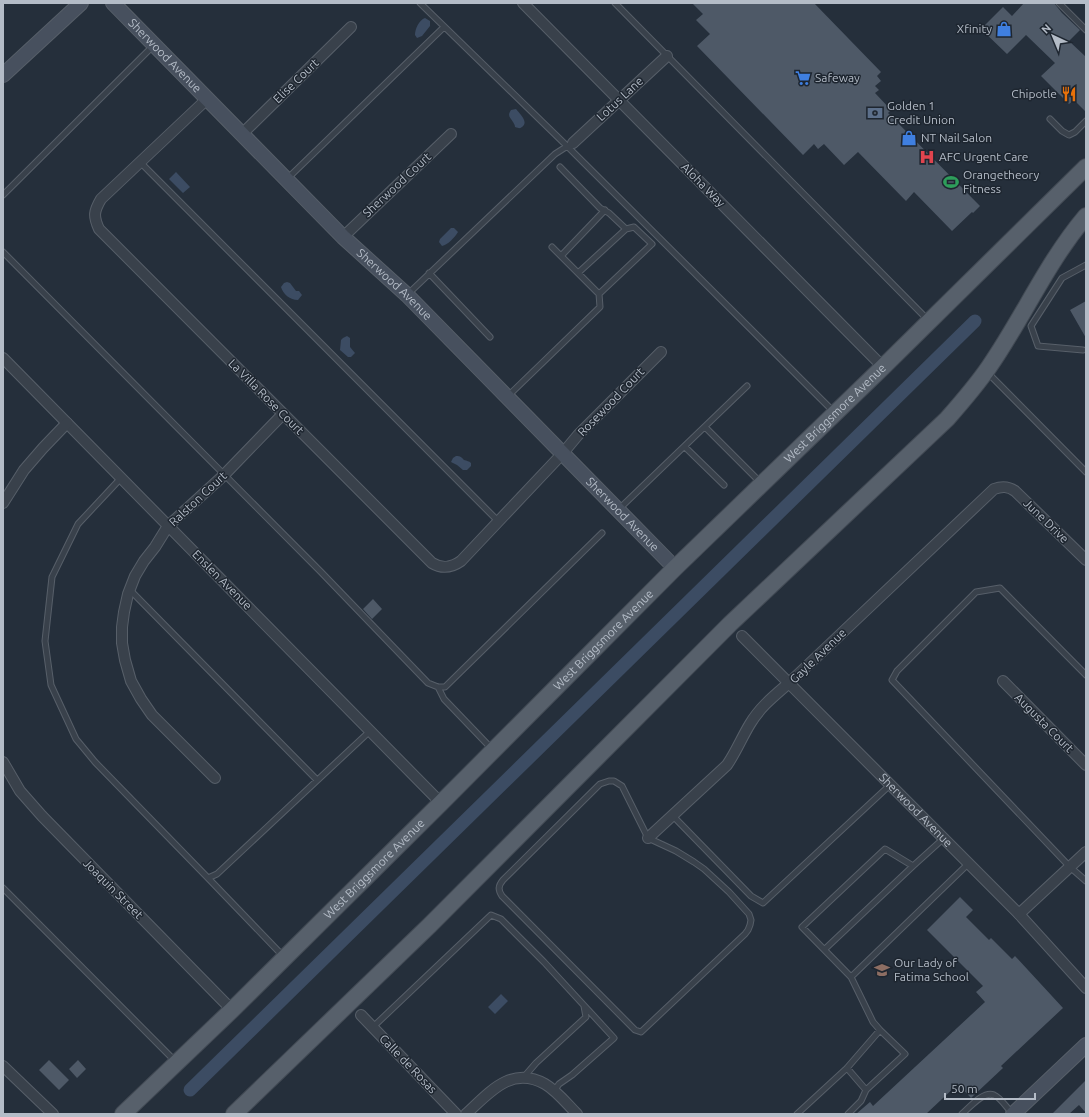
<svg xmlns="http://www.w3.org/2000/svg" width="1089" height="1117" font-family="Ubuntu,sans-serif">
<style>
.water{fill:#3c4c63}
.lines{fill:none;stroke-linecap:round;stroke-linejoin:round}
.canal{stroke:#3c4c63;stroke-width:13}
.building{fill:#4e5967}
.lane-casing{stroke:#575f69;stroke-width:7}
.street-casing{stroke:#575f69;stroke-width:12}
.secondary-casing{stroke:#575f69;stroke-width:16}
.primary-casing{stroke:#424a54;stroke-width:18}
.lane{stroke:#39414b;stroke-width:5}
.street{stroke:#39414b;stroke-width:10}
.secondary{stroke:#47505e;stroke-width:14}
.primary{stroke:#57606b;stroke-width:16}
.labels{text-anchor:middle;stroke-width:3;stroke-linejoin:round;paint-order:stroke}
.poi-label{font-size:12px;fill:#b4bcc7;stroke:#1e2630;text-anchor:start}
.street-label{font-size:12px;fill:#b4bcc7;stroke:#1e2630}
</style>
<rect width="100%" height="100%" fill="#252f3b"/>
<path class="water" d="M425,18L430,21V26L422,36L417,38L415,35C415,29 419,20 425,18Z
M516,109C520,114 529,122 522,127C519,129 519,128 515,127C515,125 514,124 513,122C510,117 507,116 511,110Z
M176,172L190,187L183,193L169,179Z
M451,228H454L458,232C455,237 448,245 442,246L439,242L440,239Z
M287,282L290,283L296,291H299L302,295L298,300C290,300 283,294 281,287L284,283Z
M347,336L350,338V347L355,353L351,357H348L340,350L341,340L343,338Z
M456,456C461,456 461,457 464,460C467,461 469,461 471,463V466L467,470H463L457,465L451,462L453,458Z
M501,994L508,1001L495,1014L488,1007Z"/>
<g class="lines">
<path class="canal" d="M190,1090L975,321"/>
</g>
<path class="building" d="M692,3H814L881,72L877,76L881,81L875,86L879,90L875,93L891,110L888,113L980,206L973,213L972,212L952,231L914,192L906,201L858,152L844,165L824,144L818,149L814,144L803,155L697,46L710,34L696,20L703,14Z
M1024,3H1054L1062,13L1080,30L1069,41L1086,57V112L1074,100L1069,104L1041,76L1055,63L1026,35L1007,54L981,29L1003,7L1012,16Z
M1086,301V338L1070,310Z
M373,599L382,609L372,619L363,609Z
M960,897L973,910L966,917L989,940L991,938L1012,959L1015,956L1063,1008L1001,1066L1003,1068L971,1098L958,1084L926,1114H856L870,1102L873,1106L985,1002L976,992L983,986L927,930Z
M49,1060L69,1080L59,1090L39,1070Z
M78,1060L86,1069L77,1078L69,1069Z
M1086,1080V1113L1079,1105L1069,1114H1052Z"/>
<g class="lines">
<defs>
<path id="lane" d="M420,3L567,146L833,411
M615,3L928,320
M1059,3L1086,30
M1050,119L1062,131L1069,135L1075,132L1086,121
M140,162L498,521
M560,167L600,208L609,213L626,229L634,227L652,244L599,294
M287,179L444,27
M3,195L153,46
M3,252L321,572L428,683L438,687H445L602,533
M561,256L605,210
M429,273L490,337
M578,273L626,229
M408,294L555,154L569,145
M1083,350L1038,346L1031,326L1062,278L1086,265
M988,373L1086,472
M508,396L600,307L599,294L552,247
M705,427L761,483
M685,447L724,485
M121,478L78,524L52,577L45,641L51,685L76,739L95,762L208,878L217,874L370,731
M619,509L747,386
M130,590L317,780
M1086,675L1000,588L976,592L897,671L892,680L1070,867L1086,881
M438,687L444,699L492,749
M609,781H614L622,786L648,838L676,851L694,862L704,869L729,892L749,914L751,920L750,925L748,930L745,934L641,1032L635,1030L502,896C498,890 498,886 503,880L600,784Z
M673,816L751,896L763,903L890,785
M208,878L284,957
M3,888L176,1062
M825,949L913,866
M851,977L969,863
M373,1027L491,915L501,919L544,962L614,1038L572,1075L559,1084L554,1091
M847,1068L866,1090
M523,1078L536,1063L586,1017L584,1006
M797,1114L847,1068L880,1030
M848,1114L861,1101L866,1090L905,1054L880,1030L873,1022L851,977L802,927L885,849L913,866L944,838
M962,1114C969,1108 984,1090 994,1095C1000,1097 1007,1108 1012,1113"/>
<g id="street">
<path d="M523,3L883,367"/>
<path d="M207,99L101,199C94,211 93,216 99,229L432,563C442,569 451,568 461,561L563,453L578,435L661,352"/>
<path d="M242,134L351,27"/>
<path d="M573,143L667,56"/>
<path d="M343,237L451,134"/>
<path d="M3,358L441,803"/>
<path d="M3,503L24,470L43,448L67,423"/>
<path id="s1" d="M742,636L1019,914L1086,988"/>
<path d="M1003,681L1086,765"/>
<path d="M3,762L20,791L42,816L232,1010"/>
<path d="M215,778L152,715L141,699L131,681L125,660L122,643V627L124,612L128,594L135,576L144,561L155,547L168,526L224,475L283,414"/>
<path d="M648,838L727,765C736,752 742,737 750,724C760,707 774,696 789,683L994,489C1002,486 1008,486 1015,491L1086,560"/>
<path d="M1019,914L1086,852"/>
<path d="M361,1015L456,1114"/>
<path d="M3,1066L53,1114"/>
<path d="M466,1114C489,1093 511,1065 545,1084C557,1091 567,1104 577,1114"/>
</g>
<g id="secondary">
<path id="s2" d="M113,3L343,237L407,295L675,568"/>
<path d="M3,75L81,3"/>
<path d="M1013,1114L1086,1045"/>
</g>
<g id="primary">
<path id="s3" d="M123,1114L232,1010L441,803L675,568L883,367L1086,167"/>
<path d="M234,1114L430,925L730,624L947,419C962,402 976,386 989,367C1023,318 1047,262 1086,216"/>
</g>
</defs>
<use href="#lane" class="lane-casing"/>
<use href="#street" class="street-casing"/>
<use href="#secondary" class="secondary-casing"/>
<use href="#primary" class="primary-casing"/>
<use href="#lane" class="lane"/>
<use href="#street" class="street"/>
<use href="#secondary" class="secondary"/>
<use href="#primary" class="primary"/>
</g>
<defs>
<symbol id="shop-bare" viewBox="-9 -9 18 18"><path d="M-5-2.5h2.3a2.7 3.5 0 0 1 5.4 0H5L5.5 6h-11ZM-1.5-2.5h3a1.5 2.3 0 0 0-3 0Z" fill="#3f7fe0" stroke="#1e2630" stroke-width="2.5" paint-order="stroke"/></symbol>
<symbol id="supermarket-bare" viewBox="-9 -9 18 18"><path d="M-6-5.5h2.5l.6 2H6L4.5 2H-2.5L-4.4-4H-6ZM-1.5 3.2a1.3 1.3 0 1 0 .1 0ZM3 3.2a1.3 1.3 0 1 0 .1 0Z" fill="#3f7fe0" stroke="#1e2630" stroke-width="2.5" paint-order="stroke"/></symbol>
<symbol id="restaurant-bare" viewBox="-9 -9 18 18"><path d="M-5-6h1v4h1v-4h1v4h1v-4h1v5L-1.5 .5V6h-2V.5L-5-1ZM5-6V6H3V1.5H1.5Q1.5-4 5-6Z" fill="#e8710a" stroke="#1e2630" stroke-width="2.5" paint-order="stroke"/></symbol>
<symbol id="bank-bare" viewBox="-9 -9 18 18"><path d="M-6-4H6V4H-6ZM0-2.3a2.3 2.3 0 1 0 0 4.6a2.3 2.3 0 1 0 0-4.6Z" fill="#5c6f8a" stroke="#1e2630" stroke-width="2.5" paint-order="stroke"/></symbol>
<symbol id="hospital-bare" viewBox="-9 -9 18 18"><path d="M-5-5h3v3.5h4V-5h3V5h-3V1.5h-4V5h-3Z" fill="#e0444e" stroke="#1e2630" stroke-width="2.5" paint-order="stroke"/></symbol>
<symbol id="stadium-bare" viewBox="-9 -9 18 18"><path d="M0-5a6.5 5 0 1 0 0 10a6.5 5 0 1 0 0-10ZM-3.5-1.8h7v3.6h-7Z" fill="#2e9e5b" stroke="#1e2630" stroke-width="2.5" paint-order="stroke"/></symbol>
<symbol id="school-bare" viewBox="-9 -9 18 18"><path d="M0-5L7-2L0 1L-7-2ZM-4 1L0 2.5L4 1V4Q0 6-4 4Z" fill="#8d6e63" stroke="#1e2630" stroke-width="2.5" paint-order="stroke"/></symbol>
</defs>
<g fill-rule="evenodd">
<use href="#shop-bare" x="993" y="18" width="22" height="22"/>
<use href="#supermarket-bare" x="792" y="67" width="22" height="22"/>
<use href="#restaurant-bare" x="1058" y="83" width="22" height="22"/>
<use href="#bank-bare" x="864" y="102" width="22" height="22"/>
<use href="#shop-bare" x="898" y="127" width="22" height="22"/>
<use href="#hospital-bare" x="916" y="146" width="22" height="22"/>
<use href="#stadium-bare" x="940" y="171" width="22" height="22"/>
<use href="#school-bare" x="871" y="959" width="22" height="22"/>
</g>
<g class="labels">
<g class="poi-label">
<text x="992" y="33" text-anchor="end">Xfinity</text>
<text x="815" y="82">Safeway</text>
<text x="1057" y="98" text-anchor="end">Chipotle</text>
<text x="887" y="110">Golden 1<tspan x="887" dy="14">Credit Union</tspan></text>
<text x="921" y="142">NT Nail Salon</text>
<text x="939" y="161">AFC Urgent Care</text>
<text x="963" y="179">Orangetheory<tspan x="963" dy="14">Fitness</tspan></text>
<text x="894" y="967">Our Lady of<tspan x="894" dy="14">Fatima School</tspan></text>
</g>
<g class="street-label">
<text dy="4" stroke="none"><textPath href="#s2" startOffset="74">Sherwood Avenue</textPath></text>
<text transform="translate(296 81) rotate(-44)" y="4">Elise Court</text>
<text transform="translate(620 99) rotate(-43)" y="4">Lotus Lane</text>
<text transform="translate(397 185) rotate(-43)" y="4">Sherwood Court</text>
<text transform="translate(703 185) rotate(45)" y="4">Aloha Way</text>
<text dy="4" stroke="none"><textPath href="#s2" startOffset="398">Sherwood Avenue</textPath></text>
<text transform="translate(266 397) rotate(45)" y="4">La Villa Rose Court</text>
<text transform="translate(611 402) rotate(-46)" y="4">Rosewood Court</text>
<text dy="4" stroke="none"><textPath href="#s3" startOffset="999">West Briggsmore Avenue</textPath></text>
<text transform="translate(198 499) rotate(-43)" y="4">Ralston Court</text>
<text dy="4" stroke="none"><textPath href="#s2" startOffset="722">Sherwood Avenue</textPath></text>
<text transform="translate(1046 521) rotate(44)" y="4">June Drive</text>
<text transform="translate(222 580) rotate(45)" y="4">Enslen Avenue</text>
<text dy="4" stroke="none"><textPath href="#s3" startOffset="675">West Briggsmore Avenue</textPath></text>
<text transform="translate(818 656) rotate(-44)" y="4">Gayle Avenue</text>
<text transform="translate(1044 723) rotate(45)" y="4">Augusta Court</text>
<text dy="4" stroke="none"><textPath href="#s1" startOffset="246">Sherwood Avenue</textPath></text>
<text dy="4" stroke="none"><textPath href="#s3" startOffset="351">West Briggsmore Avenue</textPath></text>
<text transform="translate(113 889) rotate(45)" y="4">Joaquin Street</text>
<text transform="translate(408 1064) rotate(46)" y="4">Calle de Rosas</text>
</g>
</g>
<rect width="1089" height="1117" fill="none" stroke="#b4bcc7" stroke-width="8"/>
<g transform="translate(1053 36) rotate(316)" stroke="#1e2630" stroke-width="3" paint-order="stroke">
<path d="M0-3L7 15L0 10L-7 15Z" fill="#b4bcc7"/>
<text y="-6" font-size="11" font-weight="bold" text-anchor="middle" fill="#b4bcc7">N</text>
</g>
<path d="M945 1093v6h90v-6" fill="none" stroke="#b4bcc7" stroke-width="2"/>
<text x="951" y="1093" font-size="12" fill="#b4bcc7" stroke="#1e2630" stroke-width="3" paint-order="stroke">50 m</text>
</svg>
